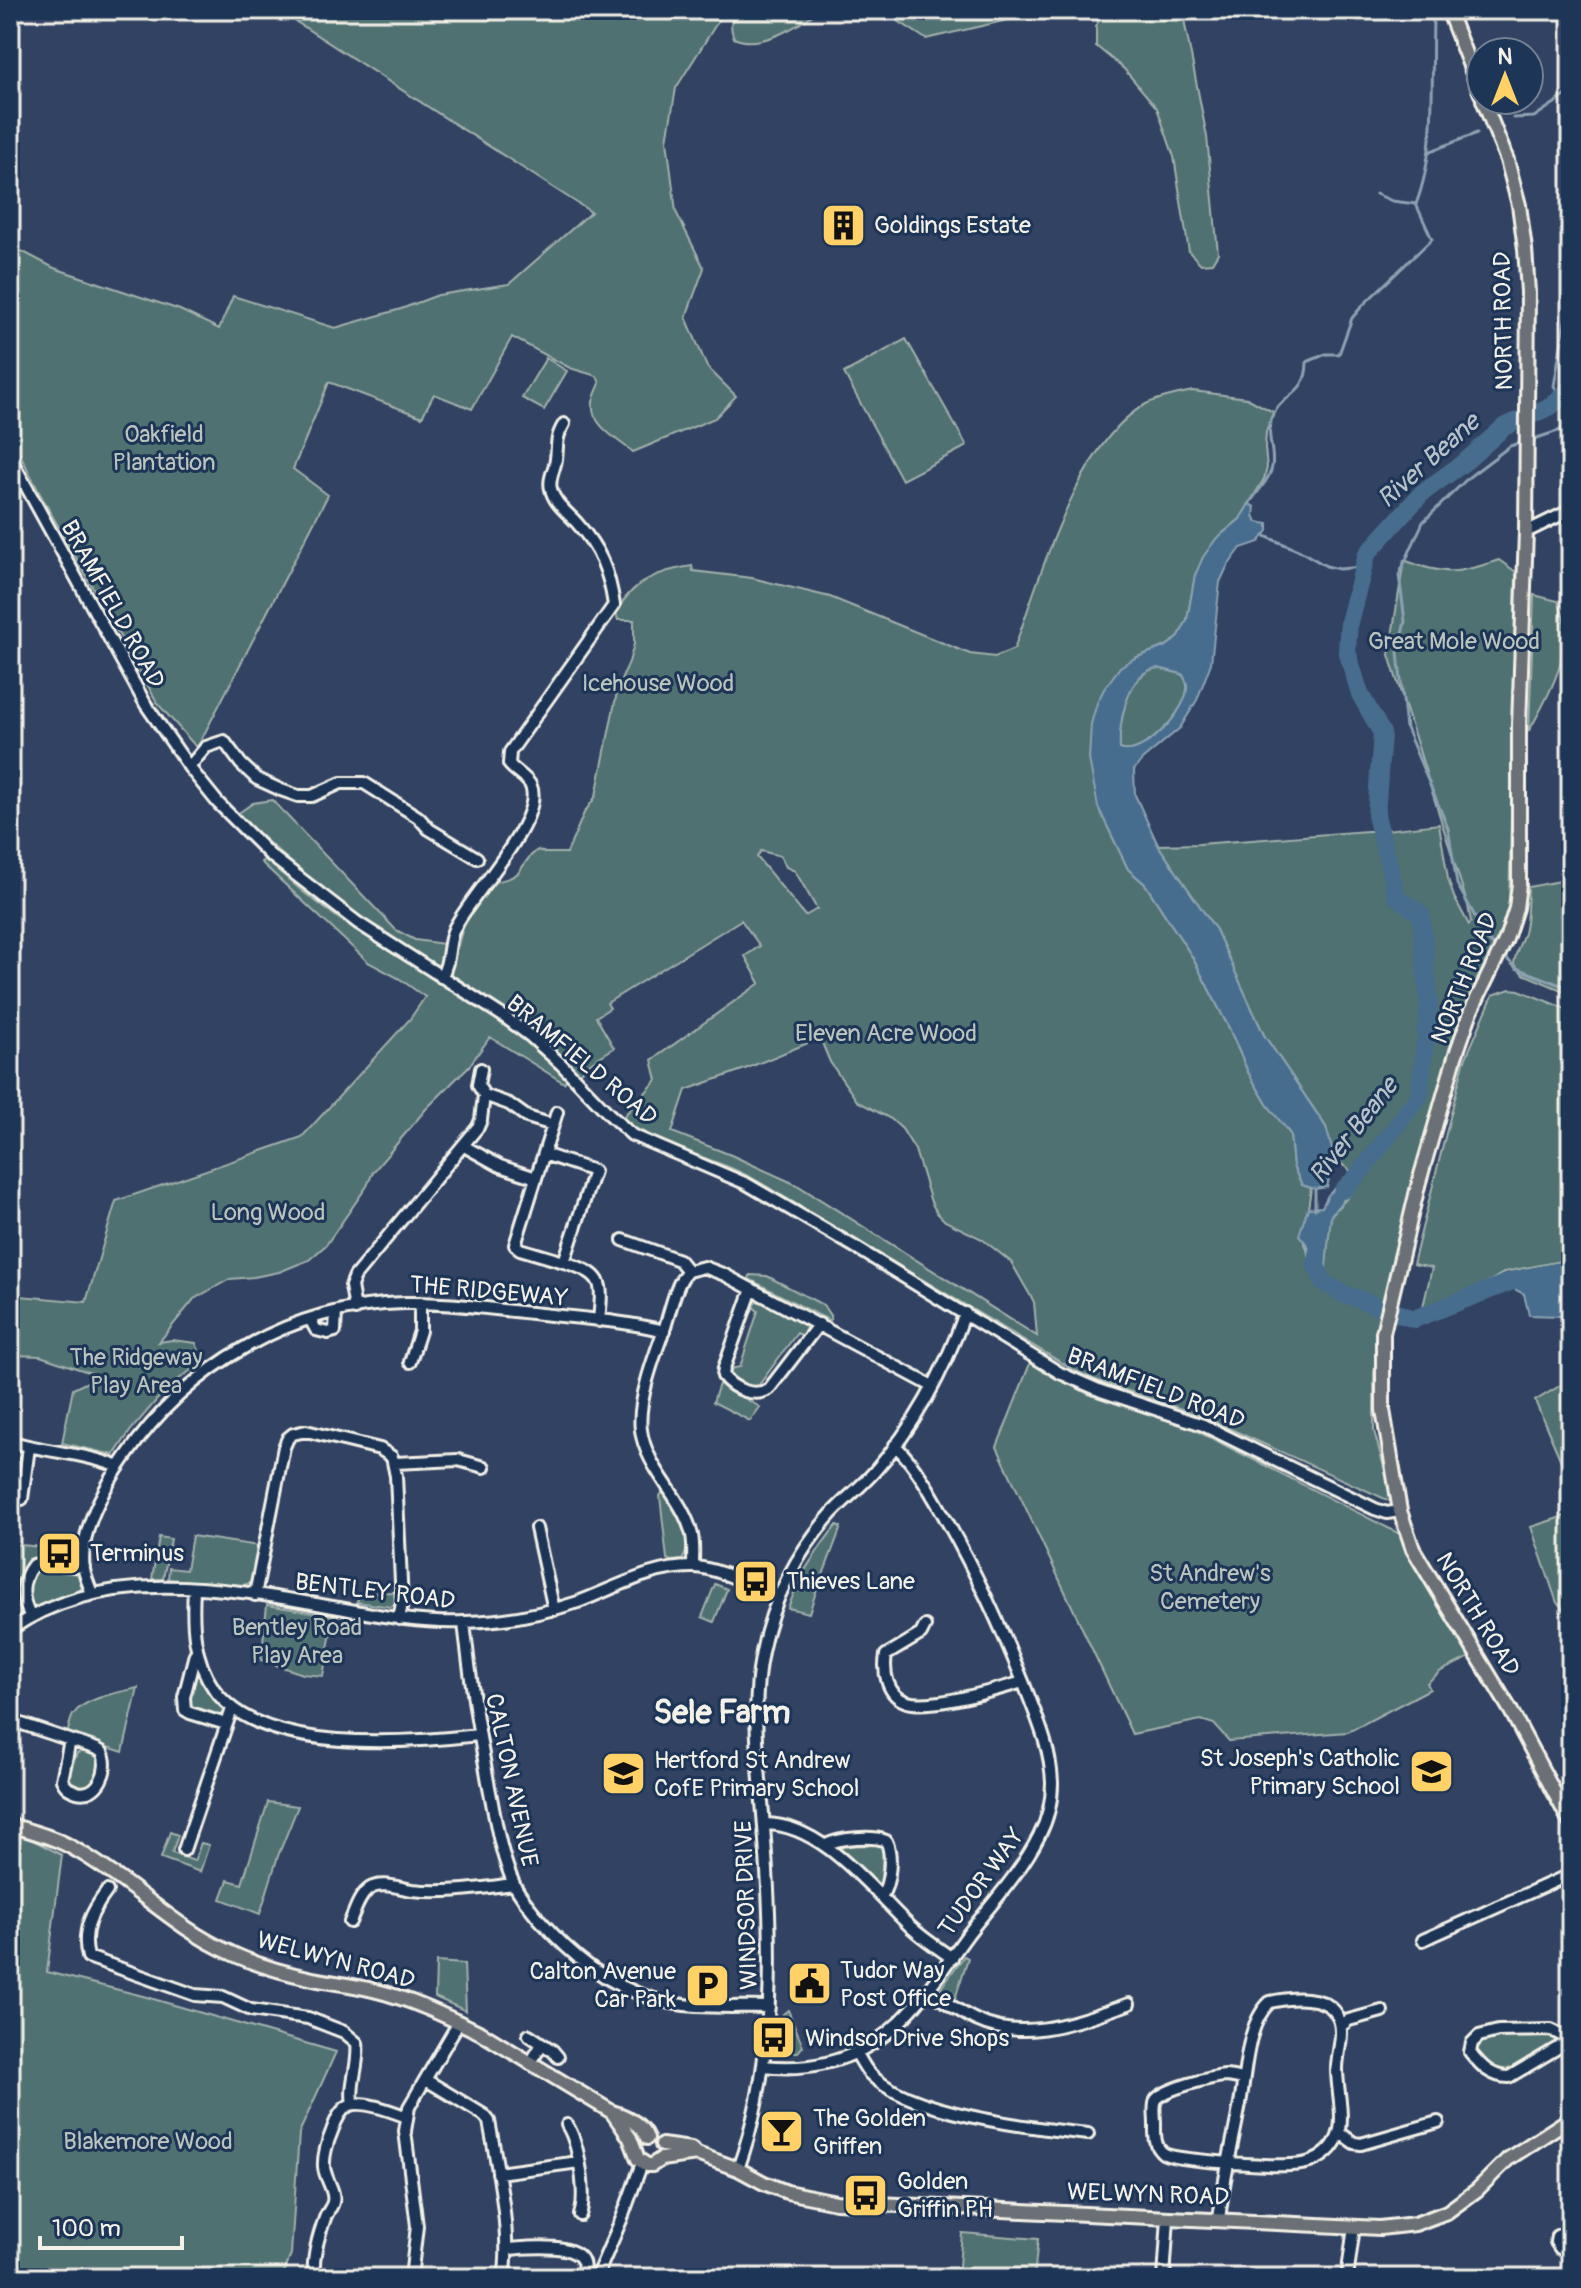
<svg xmlns="http://www.w3.org/2000/svg" width="1581" height="2288" font-family="Pangolin,sans-serif">
<style>
.green{fill:#507171;stroke:#a2b1ac;stroke-width:2;fill-rule:evenodd}
.water{fill:#466d8e;stroke:#8ca2b2;stroke-width:2;fill-rule:evenodd}
.lines{fill:none;stroke-linecap:round;stroke-linejoin:round}
.stream{stroke:#8ca2b2;stroke-width:3}
.river{stroke:#466d8e;stroke-width:18}
.minor-casing{stroke:#f4f1e8;stroke-width:16}
.major-casing{stroke:#f4f1e8;stroke-width:18}
.minor{stroke:#1d3557;stroke-width:10}
.major{stroke:#6a7074;stroke-width:12}
.labels{text-anchor:middle;stroke-width:6;stroke-linejoin:round;paint-order:stroke}
.poi-label{font-size:24px;fill:#f4f1e8;stroke:#1d3557;text-anchor:start}
.street-label{font-size:24px;fill:#f4f1e8;stroke:#1d3557}
.park-label{font-size:24px;fill:#bbc4be;stroke:#1d3557}
.water-label{font-size:26px;font-style:italic;fill:#b7c3c8;stroke:#1d3557}
.district-label{font-size:32px;font-weight:bold;fill:#f4f1e8;stroke:#1d3557}
</style>
<rect width="100%" height="100%" fill="#324262"/>
<filter id="ink" filterUnits="userSpaceOnUse"><feTurbulence type="fractalNoise" baseFrequency=".0125" numOctaves="2"/><feDisplacementMap in="SourceGraphic" scale="16" xChannelSelector="R" yChannelSelector="G"/><feConvolveMatrix kernelMatrix="1 2 1 2 8 2 1 2 1" color-interpolation-filters="sRGB"/></filter>
<g filter="url(#ink)">
<path class="green" d="M283,10H725L676,88L667,140L676,212L704,268L686,317L707,367L736,396L715,418L633,452C618,440 589,424 593,402C594,396 598,389 600,383L597,376L570,368L512,337L472,409L434,394L422,417L329,382L293,469L328,495L197,748L158,704L39,492L10,434V245L54,268L180,310L219,329L233,296L335,328L401,309L438,295L509,284L591,212L281,12Z
M736,10H819C799,26 760,50 734,38C730,29 730,19 736,10Z
M881,10H1051L926,39Z
M1102,10H1184L1185,25L1207,137L1218,253L1212,263L1201,264L1189,252L1174,157L1157,108L1124,69L1096,46V27Z
M906,339L967,446L902,480L844,373Z
M546,358L567,371L544,410L522,398Z
M1193,391L1247,398L1273,412L1266,432L1265,448L1267,468L1264,479L1240,519L1216,539L1195,575L1187,620L1178,638L1166,646L1135,658L1098,807L1128,869L1145,884L1193,958L1230,1030L1248,1072L1267,1104L1290,1134L1293,1166L1302,1185L1311,1188L1308,1209L1300,1235C1312,1253 1306,1257 1312,1273C1320,1292 1338,1296 1355,1302L1352,1296L1353,1292L1336,1284L1325,1275L1331,1215L1346,1199L1418,1105L1423,1094L1427,1073L1433,999L1426,915L1422,910L1401,894L1385,830L1439,824L1448,879L1454,897L1469,925L1471,922L1468,906L1389,655L1404,560C1445,576 1458,574 1499,560L1516,572L1509,911L1505,932L1467,1009L1381,1321L1374,1373V1431L1394,1503L1202,1416L1093,1379L1074,1370L761,1183C750,1177 738,1171 726,1166C691,1152 652,1143 622,1118L657,1080L652,1060L760,983L745,956L760,946L741,920L607,1003L610,1008L596,1017L614,1048L590,1063L579,1074C523,1011 445,973 375,926C325,893 281,855 237,814L253,803L272,800L396,930L415,940L458,946C462,928 474,896 489,885C498,879 509,881 518,873C525,865 528,855 538,850L545,853H567L584,813L596,796L618,687L629,662L634,644V620H618L616,613C632,581 658,571 692,566L693,571L752,578L830,597L970,654L995,657L1014,649C1040,578 1078,441 1146,404C1161,397 1178,394 1193,391ZM761,851L781,856L786,867L795,871L817,909L805,916L757,857ZM820,1038L830,1062L857,1101L891,1119L902,1129L915,1150L931,1202L937,1213L945,1221L982,1239L1011,1262L1034,1302L1037,1336L797,1185L731,1155L672,1132L686,1090L745,1069Z
M1534,595L1558,601C1579,642 1550,694 1529,731Z
M1158,668L1182,674C1184,677 1187,681 1187,685C1190,709 1142,759 1120,749C1118,724 1127,672 1158,668Z
M1367,831H1378L1389,892L1416,917L1424,989L1418,1079L1413,1096L1407,1106L1352,1172L1340,1163L1332,1161L1326,1127L1264,1035L1216,930L1158,845L1199,844Z
M265,859L302,891L342,921L503,1023L535,1048L567,1079L564,1083L490,1037L469,1066L426,1109L373,1172L367,1186L326,1245L309,1260L279,1272L254,1277L230,1279L194,1299L159,1342L172,1340L196,1343L203,1361L166,1389L131,1430L114,1455L62,1443L73,1389L100,1376L40,1356L14,1355L10,1342V1295L86,1302L116,1201L302,1137L410,1019L425,997L400,979L368,962L261,862Z
M1571,879V994L1523,974L1514,964C1515,953 1520,944 1524,933C1528,918 1527,903 1528,887Z
M1510,989L1519,990L1571,1011V1259L1505,1272L1490,1281L1422,1311L1432,1268L1413,1264L1464,1062L1493,995Z
M750,1275L767,1276L823,1305L831,1317L830,1321L749,1279Z
M756,1302H762L805,1324L806,1331L804,1337L797,1333L759,1385L765,1390L761,1392L733,1381L730,1369L740,1367L758,1311L752,1306Z
M1031,1361L1088,1394L1191,1428L1400,1534L1470,1657L1441,1671L1427,1683L1430,1689L1348,1732L1229,1741L1214,1724L1201,1720L1132,1734L997,1447Z
M1571,1379V1484L1535,1401Z
M719,1384L760,1407L750,1421L713,1402Z
M662,1493L666,1495C675,1513 696,1541 682,1560L671,1561L667,1559L660,1496Z
M1571,1514V1622L1561,1606L1557,1603L1531,1527Z
M837,1525L841,1527L820,1583L815,1585L800,1578C812,1559 823,1541 837,1525Z
M192,1536L259,1546L250,1583L243,1585L168,1579L169,1568L186,1570Z
M159,1537L171,1539L163,1579H152Z
M10,1544L73,1550L83,1586L79,1591L10,1620Z
M798,1583L817,1589L809,1613L788,1608Z
M715,1584L727,1589L714,1622L702,1617Z
M396,1592V1602L391,1607L357,1602L359,1593Z
M267,1605L334,1616L323,1676L303,1674L261,1660Z
M199,1672L224,1707L225,1713L221,1720L191,1710L188,1702L195,1673Z
M138,1688L123,1752L67,1734C69,1728 70,1720 73,1715C83,1698 120,1692 138,1688Z
M85,1751L100,1758L101,1763L94,1784L92,1787C62,1790 69,1773 77,1753Z
M268,1802L298,1806L278,1856L260,1914L221,1899L228,1880L242,1884Z
M10,1831L21,1834L62,1855L47,1972L143,1996L336,2052L299,2133L291,2254L282,2278H10Z
M170,1832L178,1835L172,1853L194,1861L201,1843L209,1845L200,1872L161,1858Z
M879,1842L885,1847L883,1850L881,1884L883,1888L878,1889L877,1884L841,1850L836,1849L835,1846L877,1845Z
M964,1956L968,1958L954,2002L941,1994L940,1989Z
M436,1962L464,1964L466,2011L435,1997Z
M788,2010L803,2046L798,2052H781L778,2047L782,2015Z
M1495,2035H1553L1559,2041C1546,2049 1511,2076 1497,2070C1489,2067 1482,2059 1477,2054L1476,2045L1483,2038Z
M962,2233L1038,2239L1034,2278L958,2277Z"/>
<path class="water" d="M1249,504L1255,507L1254,515L1257,522L1268,524V531L1259,542L1241,548L1227,567L1220,582L1211,663L1197,700L1180,728L1142,760L1134,770L1135,795L1158,845L1216,930L1264,1035L1326,1127L1332,1149V1167L1327,1187L1315,1189L1302,1185L1293,1166L1290,1134L1267,1104L1248,1072L1230,1030L1193,958L1145,884L1128,869L1098,807L1089,759L1091,724L1097,703L1104,689L1120,667L1135,658L1166,646L1178,638L1187,620L1195,575L1203,557L1216,539L1240,519ZM1158,668L1182,674C1184,677 1187,681 1187,685C1190,709 1142,759 1120,749C1118,724 1127,671 1158,668Z
M1352,1172L1364,1175L1331,1215L1325,1275L1317,1279L1312,1273L1308,1246L1299,1235L1308,1208L1322,1207L1328,1195Z
M1571,1266V1314L1560,1316L1529,1315L1524,1294L1512,1288V1276Z"/>
<g class="lines">
<path class="stream" d="M1513,118L1534,117L1571,92
M1429,152L1477,133
M1376,194L1392,201L1416,204
M1561,396L1554,386L1571,287
M1531,440L1561,430L1571,417
M1249,504C1256,493 1270,479 1272,467C1275,453 1267,437 1270,423C1278,392 1307,399 1307,362L1326,354H1339L1352,318L1363,305L1432,239L1416,204C1437,150 1431,80 1433,22
M1265,536L1300,551L1326,566L1339,569L1364,567
M1497,949L1488,940L1457,884L1448,828L1406,728L1398,653L1405,621L1399,575L1423,522L1469,477L1510,446L1523,442
M1502,954L1516,968L1571,989
M1315,1209V1189"/>
<path class="river" d="M1343,1190L1357,1176L1419,1097L1429,1006L1421,914L1397,897L1376,815L1382,733L1360,694L1347,651L1349,622L1367,554L1422,493L1466,461L1504,427L1551,406L1571,388
M1317,1254L1316,1266L1324,1283L1344,1294L1414,1319L1515,1280L1571,1269"/>
<defs>
<path id="minor" d="M10,457L146,705L189,767L218,803L270,855L358,923L503,1016L530,1036L561,1064L609,1114L632,1135L747,1184L855,1247L1060,1373L1101,1391L1203,1425L1375,1509L1387,1513L1400,1511
M1526,532L1571,510
M189,767L206,747L224,741L241,764L257,779L281,790L298,796H312L341,783H364L418,817L429,829L477,858
M441,977C451,962 447,944 454,929C469,897 545,820 531,786C527,777 515,772 509,764L510,752L614,605C609,571 600,549 577,523C567,512 554,503 551,489C548,479 555,469 556,459C558,444 555,439 564,424
M553,1125L557,1112
M464,1146L500,1166L536,1178L553,1125L527,1117L509,1104L484,1095L478,1085L481,1069
M544,1154L594,1171L564,1262C604,1275 603,1280 599,1321
M536,1178L515,1245L520,1249L564,1262
M623,1240L679,1260L688,1271
M688,1271C676,1281 670,1312 665,1327C655,1354 637,1401 641,1430C646,1469 683,1497 692,1535C694,1545 693,1556 693,1566
M688,1271L704,1267L725,1275L932,1386
M752,1289L724,1368L723,1376C733,1389 754,1398 769,1389L819,1324
M355,1309L351,1286L355,1276L478,1127L481,1120L484,1095
M310,1319L316,1330L328,1333L335,1331L336,1312
M410,1362L420,1331V1303
M10,1441C47,1453 83,1452 119,1467
M395,1463L458,1460L484,1467
M22,1499L29,1447
M536,1528L554,1610
M194,1589C192,1623 193,1659 214,1689C260,1755 408,1743 479,1735
M92,1593C89,1586 86,1578 84,1570C78,1532 104,1488 125,1458C188,1366 291,1305 405,1303C447,1302 490,1309 532,1313C575,1318 621,1320 664,1331
M255,1595L284,1447L288,1438L293,1434L306,1431L380,1449L392,1457L396,1476L402,1603L399,1619
M31,1617C21,1600 20,1581 33,1565L41,1563L84,1567
M464,1623C470,1679 479,1736 490,1792C496,1823 501,1857 515,1886C522,1899 531,1909 540,1920C572,1956 607,1985 654,1999C690,2010 732,2006 769,2007
M925,1626L921,1634L886,1655C883,1672 887,1696 907,1702C932,1709 996,1690 1023,1682
M10,1630C105,1563 232,1589 339,1608C381,1616 422,1624 465,1622C503,1621 542,1614 578,1602C616,1588 652,1566 694,1567C715,1567 758,1588 779,1596
M195,1654L184,1697L185,1710L190,1713L226,1724
M10,1720L97,1749L102,1752C111,1768 98,1798 77,1792C69,1789 66,1788 62,1780L70,1740
M764,1824C823,1823 873,1892 912,1928C924,1939 938,1948 952,1958
M826,1845C838,1838 874,1835 886,1841C893,1854 890,1884 881,1897
M184,1850L232,1709
M107,1891C92,1911 81,1931 88,1957L195,1995L223,1997L251,2010L308,2018L344,2032L357,2043C360,2064 349,2083 353,2104
M350,1922C355,1911 359,1896 369,1889C381,1881 399,1888 412,1890C446,1894 481,1888 514,1884
M1423,1940L1571,1874
M928,1990C944,2001 959,2012 976,2020C1026,2044 1080,2020 1129,2004
M1341,2026L1349,2020L1382,2011
M529,2035L553,2051L558,2057
M1571,2040L1551,2030L1498,2031L1479,2036L1472,2043L1470,2052C1481,2066 1491,2077 1509,2077L1571,2040
M856,2052C860,2059 864,2067 869,2073C908,2114 1032,2128 1088,2134
M530,2064L542,2044
M763,2066C798,2070 831,2066 863,2049C910,2024 937,1976 968,1934C993,1902 1021,1872 1039,1836C1048,1819 1052,1801 1052,1783C1051,1748 1036,1716 1024,1684C1002,1629 978,1577 949,1525C933,1496 918,1468 895,1445
M426,2080L484,2115L489,2121C497,2166 512,2234 504,2278
M567,2125C579,2144 587,2194 580,2215
M1340,2133L1354,2143L1361,2144L1438,2122
M738,2169C777,2059 773,1943 764,1827C760,1769 750,1710 762,1652C772,1601 797,1552 832,1513C846,1498 862,1486 875,1471C915,1426 945,1369 965,1313
M498,2173L579,2162
M1219,2220C1223,2182 1232,2146 1239,2109C1246,2077 1245,2025 1270,2002C1296,1996 1342,1993 1341,2033C1341,2045 1337,2057 1337,2069C1337,2102 1354,2137 1319,2158C1310,2163 1300,2165 1290,2165C1272,2166 1173,2161 1163,2153C1154,2146 1155,2134 1155,2124C1155,2117 1153,2106 1156,2100C1163,2089 1212,2077 1225,2076C1230,2076 1237,2078 1243,2079
M1567,2235L1570,2241L1567,2247L1560,2248L1556,2242L1557,2236L1564,2233L1567,2235L1571,2231
M507,2249C528,2248 598,2238 581,2278
M314,2278C312,2258 318,2237 325,2218C327,2212 332,2207 333,2202C336,2191 325,2179 324,2167C323,2155 327,2143 332,2131C335,2123 339,2111 348,2106C361,2099 394,2112 407,2117
M411,2278L417,2226L405,2131L409,2107L459,2022
M596,2278L622,2218L642,2163
M1164,2278L1168,2218
M1347,2278L1354,2227"/>
<path id="major" d="M1448,10L1481,94
M1483,100L1507,160L1519,205L1525,249L1528,292L1526,532L1519,725V884L1516,908L1506,939L1471,1011L1455,1057L1419,1182L1383,1333V1410L1400,1511L1413,1549L1511,1711L1571,1824
M10,1825C34,1832 57,1838 78,1851C132,1882 174,1928 231,1953C256,1965 285,1973 313,1979C333,1983 353,1985 373,1990C411,1999 446,2016 481,2033L612,2112C626,2116 641,2124 647,2138
M612,2112L630,2138L638,2159L647,2165H652L661,2159L697,2154
M662,2145L691,2149L697,2154L738,2169L764,2183L787,2192L836,2202L1380,2228L1415,2224L1447,2212L1477,2190L1508,2159L1571,2118"/>
</defs>
<use href="#minor" class="minor-casing"/>
<use href="#major" class="major-casing"/>
<use href="#minor" class="minor"/>
<use href="#major" class="major"/>
</g>
</g>
<defs>
<symbol id="building-square" viewBox="-11 -11 22 22"><rect x="-9" y="-9" width="18" height="18" rx="4" fill="#ffd166" stroke="#1d3557"/><path d="M-4-6H4V6H1V3H-1V6H-4ZM-2.5-4.3h1.7v1.8h-1.7ZM.8-4.3h1.7v1.8H.8ZM-2.5-1h1.7V.8h-1.7ZM.8-1h1.7V.8H.8Z" fill="#111"/></symbol>
<symbol id="bus-square" viewBox="-11 -11 22 22"><rect x="-9" y="-9" width="18" height="18" rx="4" fill="#ffd166" stroke="#1d3557"/><path d="M-5-6H5V4H4V6H2V4H-2V6H-4V4H-5ZM-3.5-4V0h7V-4ZM-3.5 1.2v1.5H-2V1.2ZM2 1.2v1.5H3.5V1.2Z" fill="#111"/></symbol>
<symbol id="school-square" viewBox="-11 -11 22 22"><rect x="-9" y="-9" width="18" height="18" rx="4" fill="#ffd166" stroke="#1d3557"/><path d="M0-5L7-2L0 1L-7-2ZM-4 1L0 2.5L4 1V4Q0 6-4 4Z" fill="#111"/></symbol>
<symbol id="civic-square" viewBox="-11 -11 22 22"><rect x="-9" y="-9" width="18" height="18" rx="4" fill="#ffd166" stroke="#1d3557"/><path d="M-.6-6.5H3V-4.5H.6V-3L4-1V1h2V6H-6V1h2V-1L-.6-3ZM-1.2 2.5V6h2.4V2.5Z" fill="#111"/></symbol>
<symbol id="parking-square" viewBox="-11 -11 22 22"><rect x="-9" y="-9" width="18" height="18" rx="4" fill="#ffd166" stroke="#1d3557"/><path d="M-3.5-5.5H1a3.5 3.5 0 0 1 0 7H-1V5.5H-3.5ZM-1-3.4V-.6H.8a1.4 1.4 0 0 0 0-2.8Z" fill="#111"/></symbol>
<symbol id="bar-square" viewBox="-11 -11 22 22"><rect x="-9" y="-9" width="18" height="18" rx="4" fill="#ffd166" stroke="#1d3557"/><path d="M-6-5H6L.8 .8V4.5H3.5V6h-7V4.5H-.8V.8Z" fill="#111"/></symbol>
</defs>
<g fill-rule="evenodd">
<use href="#building-square" x="818" y="200" width="51" height="51"/>
<use href="#bus-square" x="34" y="1528" width="51" height="51"/>
<use href="#bus-square" x="730" y="1556" width="51" height="51"/>
<use href="#school-square" x="1406" y="1746" width="51" height="51"/>
<use href="#school-square" x="598" y="1748" width="51" height="51"/>
<use href="#civic-square" x="784" y="1958" width="51" height="51"/>
<use href="#parking-square" x="682" y="1960" width="51" height="51"/>
<use href="#bus-square" x="748" y="2012" width="51" height="51"/>
<use href="#bar-square" x="756" y="2106" width="51" height="51"/>
<use href="#bus-square" x="840" y="2170" width="51" height="51"/>
</g>
<g class="labels">
<g class="poi-label">
<text x="874" y="233">Goldings Estate</text>
<text x="90" y="1561">Terminus</text>
<text x="786" y="1589">Thieves Lane</text>
<text x="1400" y="1766" text-anchor="end">St Joseph's Catholic<tspan x="1400" dy="28">Primary School</tspan></text>
<text x="654" y="1768">Hertford St Andrew<tspan x="654" dy="28">CofE Primary School</tspan></text>
<text x="840" y="1978">Tudor Way<tspan x="840" dy="28">Post Office</tspan></text>
<text x="676" y="1979" text-anchor="end">Calton Avenue<tspan x="676" dy="28">Car Park</tspan></text>
<text x="805" y="2046">Windsor Drive Shops</text>
<text x="813" y="2126">The Golden<tspan x="813" dy="28">Griffen</tspan></text>
<text x="897" y="2189">Golden<tspan x="897" dy="28">Griffin PH</tspan></text>
</g>
<g class="street-label">
<text transform="translate(1503 321) rotate(-91)" y="8">NORTH ROAD</text>
<text transform="translate(113 604) rotate(61)" y="8">BRAMFIELD ROAD</text>
<text transform="translate(1464 978) rotate(-68)" y="8">NORTH ROAD</text>
<text transform="translate(582 1060) rotate(40)" y="8">BRAMFIELD ROAD</text>
<text transform="translate(489 1291) rotate(5)" y="8">THE RIDGEWAY</text>
<text transform="translate(1156 1388) rotate(21)" y="8">BRAMFIELD ROAD</text>
<text transform="translate(375 1591) rotate(7)" y="8">BENTLEY ROAD</text>
<text transform="translate(1478 1614) rotate(59)" y="8">NORTH ROAD</text>
<text transform="translate(512 1780) rotate(78)" y="8">CALTON AVENUE</text>
<text transform="translate(981 1882) rotate(-54)" y="8">TUDOR WAY</text>
<text transform="translate(746 1905) rotate(-92)" y="8">WINDSOR DRIVE</text>
<text transform="translate(336 1960) rotate(15)" y="8">WELWYN ROAD</text>
<text transform="translate(1148 2194) rotate(2)" y="8">WELWYN ROAD</text>
</g>
<g class="park-label">
<text x="164" y="442">Oakfield<tspan x="164" dy="28">Plantation</tspan></text>
<text x="1454" y="649">Great Mole Wood</text>
<text x="658" y="691">Icehouse Wood</text>
<text x="886" y="1041">Eleven Acre Wood</text>
<text x="268" y="1220">Long Wood</text>
<text x="136" y="1365">The Ridgeway<tspan x="136" dy="28">Play Area</tspan></text>
<text x="1210" y="1581">St Andrew's<tspan x="1210" dy="28">Cemetery</tspan></text>
<text x="297" y="1635">Bentley Road<tspan x="297" dy="28">Play Area</tspan></text>
<text x="148" y="2149">Blakemore Wood</text>
</g>
<g class="water-label">
<text transform="translate(1428 460) rotate(-42)" y="9">River Beane</text>
<text transform="translate(1353 1130) rotate(-52)" y="9">River Beane</text>
</g>
<g class="district-label">
<text x="722" y="1723">Sele Farm</text>
</g>
</g>
<rect width="1581" height="2288" fill="none" stroke="#1d3557" stroke-width="40"/>
<rect x="20" y="20" width="1541" height="2248" fill="none" stroke="#f4f1e8" stroke-width="3" filter="url(#ink)"/>
<g transform="translate(1505 76)"><circle r="38" fill="#1d3557" stroke="#738091" stroke-width="2"/>
<path d="M0-6L14 30L0 20L-14 30Z" fill="#ffd166"/>
<text y="-12" font-size="22" font-weight="bold" text-anchor="middle" fill="#f4f1e8">N</text>
</g>
<path d="M40 2236v12h142v-12" fill="none" stroke="#f4f1e8" stroke-width="4"/>
<text x="52" y="2236" font-size="24" fill="#f4f1e8" stroke="#1d3557" stroke-width="6" paint-order="stroke">100 m</text>
</svg>
